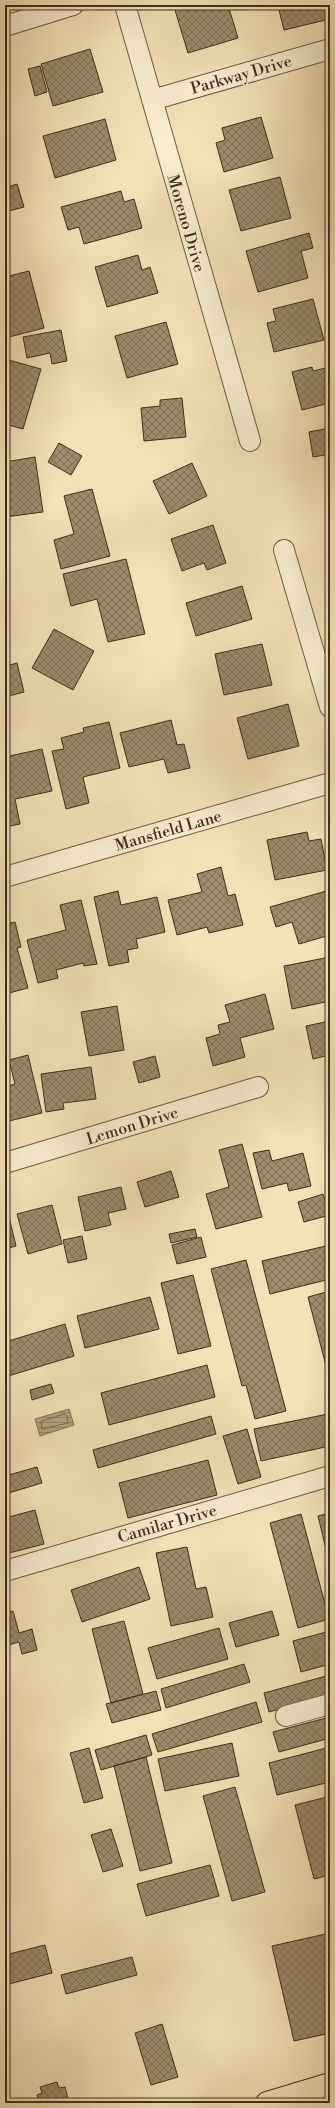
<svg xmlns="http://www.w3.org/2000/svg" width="335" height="2108" font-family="'Libre Bodoni',serif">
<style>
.water{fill:url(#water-rules);stroke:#86755a}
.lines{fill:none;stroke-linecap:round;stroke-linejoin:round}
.shore{stroke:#7a6950;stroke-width:1}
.building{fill:url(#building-cross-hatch);stroke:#3d2e1c}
.minor-casing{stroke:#6b5b43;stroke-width:22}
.major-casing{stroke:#3d2e1c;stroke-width:24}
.minor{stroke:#f8ecd1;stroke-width:20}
.major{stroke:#f4e1b8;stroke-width:22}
.labels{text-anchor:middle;stroke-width:3;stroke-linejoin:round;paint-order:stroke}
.street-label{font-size:16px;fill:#3d2e1c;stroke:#f8ecd1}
</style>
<defs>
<pattern id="water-rules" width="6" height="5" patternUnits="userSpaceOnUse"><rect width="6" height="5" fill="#b6a483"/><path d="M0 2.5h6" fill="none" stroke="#95866a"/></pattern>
<pattern id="building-cross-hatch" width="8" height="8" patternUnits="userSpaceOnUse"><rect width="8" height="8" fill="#9c8b6d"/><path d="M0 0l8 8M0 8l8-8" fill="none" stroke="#807259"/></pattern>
</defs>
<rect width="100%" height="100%" fill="#f4e1b8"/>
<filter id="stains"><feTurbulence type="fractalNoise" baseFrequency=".005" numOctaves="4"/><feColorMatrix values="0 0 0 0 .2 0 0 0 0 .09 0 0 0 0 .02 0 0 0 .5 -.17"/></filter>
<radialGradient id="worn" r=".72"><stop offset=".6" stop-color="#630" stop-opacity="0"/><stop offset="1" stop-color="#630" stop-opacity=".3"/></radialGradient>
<path class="water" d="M69,1409L74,1425L40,1436L35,1419Z"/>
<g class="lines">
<path class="shore" d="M65,1414L67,1416L68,1423L42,1429L41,1422Z"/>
</g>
<path class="building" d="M192,5H228L238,38L188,53L175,10Z
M234,5H261L235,10Z
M283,5H330V19L284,30L278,6Z
M90,49L103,92L53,106L41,64Z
M40,66L47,92L35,96L28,69Z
M261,117L273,158L224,172L216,143L225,140L222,128Z
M105,119L116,160L55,178L43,136Z
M280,177L291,218L241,231L229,190Z
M17,184L24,207L5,212V188Z
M121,191L124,202L134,199L142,228L84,244L79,227L68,230L61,207Z
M309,233L313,248L301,251L308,278L258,292L246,251Z
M138,255L142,270L150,267L158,293L107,307L95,267Z
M29,271L44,328L5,338V312H8L5,301V277Z
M313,299L324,340L274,352L267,323L276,321L273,309Z
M166,322L178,364L127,378L115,336Z
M61,330L67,361L52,364L50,353L27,358L23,337Z
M5,359L41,369L23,429L5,424Z
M312,367L313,371L330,367V403L302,410L292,372Z
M182,398L186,437L144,441L141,408L160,406V400Z
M330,428V465H326L325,455L313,457L309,432Z
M59,443L82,456L71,475L48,462Z
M35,457L43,512L5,517V462Z
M192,463L207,496L169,514L153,481Z
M92,489L110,556L61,569L54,540L74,534L64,496Z
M213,525L226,563L207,570L204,563L182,571L171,539Z
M126,559L145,634L108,642L97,599L71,606L63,574Z
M242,586L252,619L196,636L186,603Z
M54,629L94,651L73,690L32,668Z
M262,644L272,685L224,695L215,654Z
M6,649L10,665L17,663L24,692L5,697Z
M288,704L299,746L248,759L237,718Z
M171,720L177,745L184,744L190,768L168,773L164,759L129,767L120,733Z
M109,722L120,768L83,777L89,803L66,809L52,751L64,749L61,738L84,732L83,728Z
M42,749L52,791L15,799L20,824L5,827V757Z
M307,832L309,841L321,839L327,870L275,880L267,840Z
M221,867L228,896L235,894L243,925L209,933L207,927L177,935L168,900L202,892L197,874Z
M330,890V935L299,944L292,922L276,927L270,907Z
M118,891L121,905L157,897L165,932L136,939L138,948L127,950L129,962L109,966L94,897Z
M81,900L97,964L84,966L83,963L56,970L58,978L38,983L27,940L66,930L60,905Z
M15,922L21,947L17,948L28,988L5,994V924Z
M330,957V1001L292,1009L284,966Z
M265,994L274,1029L240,1038L245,1057L213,1066L206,1038L220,1034L218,1025L230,1022L225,1005Z
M117,1006L124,1050L89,1056L81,1012Z
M330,1021V1055L313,1059L306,1026Z
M28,1055L42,1113L5,1122V1087L15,1084L9,1060Z
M155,1056L160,1077L139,1083L133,1062Z
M91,1067L96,1099L63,1103L64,1109L46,1112L41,1074Z
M242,1144L262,1217L216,1229L206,1194L229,1187L219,1150Z
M269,1150L272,1161L303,1153L311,1186L289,1191L287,1183L262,1189L253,1153Z
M171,1171L179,1197L145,1207L137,1182Z
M121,1187L126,1209L108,1213L111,1225L85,1231L78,1197Z
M323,1194L330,1215L304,1222L298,1202Z
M52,1205L62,1244L28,1254L17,1214Z
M9,1217L16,1246L5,1249V1218Z
M195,1229L197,1237L171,1243L169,1234Z
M82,1236L87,1259L68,1263L63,1240Z
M201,1237L206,1257L177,1264L172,1245Z
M330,1245V1279L270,1294L262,1261Z
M246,1260L286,1411L255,1419L246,1385L242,1386L211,1269Z
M193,1275L211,1346L178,1354L161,1283Z
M330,1291V1381L308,1297Z
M150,1297L159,1329L85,1348L77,1316Z
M65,1324L74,1356L5,1377V1342Z
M207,1365L215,1397L109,1425L101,1393Z
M51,1384L54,1393L32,1400L30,1390Z
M328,1414L330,1446L261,1461L254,1429Z
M211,1416L216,1434L98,1468L93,1450Z
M247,1429L261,1477L238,1484L223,1436Z
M5,1437L10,1455L5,1456Z
M208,1460L217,1495L128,1518L119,1483Z
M37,1467L42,1483L5,1494V1476Z
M35,1510L44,1544L5,1554V1518Z
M330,1513V1548L326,1549L318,1516Z
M301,1514L329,1619L298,1628L270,1523Z
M187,1547L196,1589L206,1587L213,1617L171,1626L156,1553Z
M139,1567L150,1599L82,1622L71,1590Z
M13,1611L19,1633L32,1629L37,1650L22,1654L19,1642L5,1646V1613Z
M272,1611L279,1635L236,1647L229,1623Z
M124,1621L143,1694L111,1703L92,1629Z
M219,1628L228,1659L157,1679L148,1648Z
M330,1631V1664L301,1672L293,1641Z
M244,1664L250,1682L166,1708L161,1689Z
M330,1675V1696L269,1712L264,1693Z
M156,1691L161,1710L112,1723L106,1704Z
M256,1702L262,1722L158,1752L152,1734Z
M330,1717V1738L279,1752L273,1732Z
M146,1735L152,1755L101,1770L95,1750Z
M232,1743L239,1776L165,1791L158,1759Z
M330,1747V1782L277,1795L269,1763Z
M89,1748L103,1798L84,1803L70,1753Z
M146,1757L172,1863L140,1871L114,1766Z
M235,1787L265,1892L232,1901L203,1796Z
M327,1797L330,1809V1875L314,1879L295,1805Z
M111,1829L123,1866L103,1872L91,1835Z
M210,1865L219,1896L146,1916L137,1884Z
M330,1933V2033L294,2041L272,1946Z
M45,1945L52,1973L5,1985V1955Z
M132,1957L137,1975L66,1994L61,1975Z
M162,2024L178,2077L151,2085L135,2033Z
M57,2082L59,2088L65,2087L69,2103H39L37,2095L42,2093L40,2087Z"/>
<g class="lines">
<defs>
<path id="minor" d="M125,5L250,441
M5,26L73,5
M152,100L330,49
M284,550L330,707
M5,877L330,783
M5,1163L258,1087
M5,1571L330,1476
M286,1716L330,1704"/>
<path id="major" d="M267,2103L330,2084"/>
</defs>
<use href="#minor" class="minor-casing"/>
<use href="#major" class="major-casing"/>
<use href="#minor" class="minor"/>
<use href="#major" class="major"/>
</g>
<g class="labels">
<g class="street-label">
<text transform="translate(241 74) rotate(-16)" y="6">Parkway Drive</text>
<text transform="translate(187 223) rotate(74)" y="6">Moreno Drive</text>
<text transform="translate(168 830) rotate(-16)" y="6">Mansfield Lane</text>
<text transform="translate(132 1125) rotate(-17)" y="6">Lemon Drive</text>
<text transform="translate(167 1523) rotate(-16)" y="6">Camilar Drive</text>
</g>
</g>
<rect width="335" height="2108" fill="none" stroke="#f4e1b8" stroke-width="20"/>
<rect x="6" y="6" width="323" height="2096" fill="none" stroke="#3d2e1c" stroke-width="2"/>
<rect x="10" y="10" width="315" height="2088" fill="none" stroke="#3d2e1c"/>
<rect width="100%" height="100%" filter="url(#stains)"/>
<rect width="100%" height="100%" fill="url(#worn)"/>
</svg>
